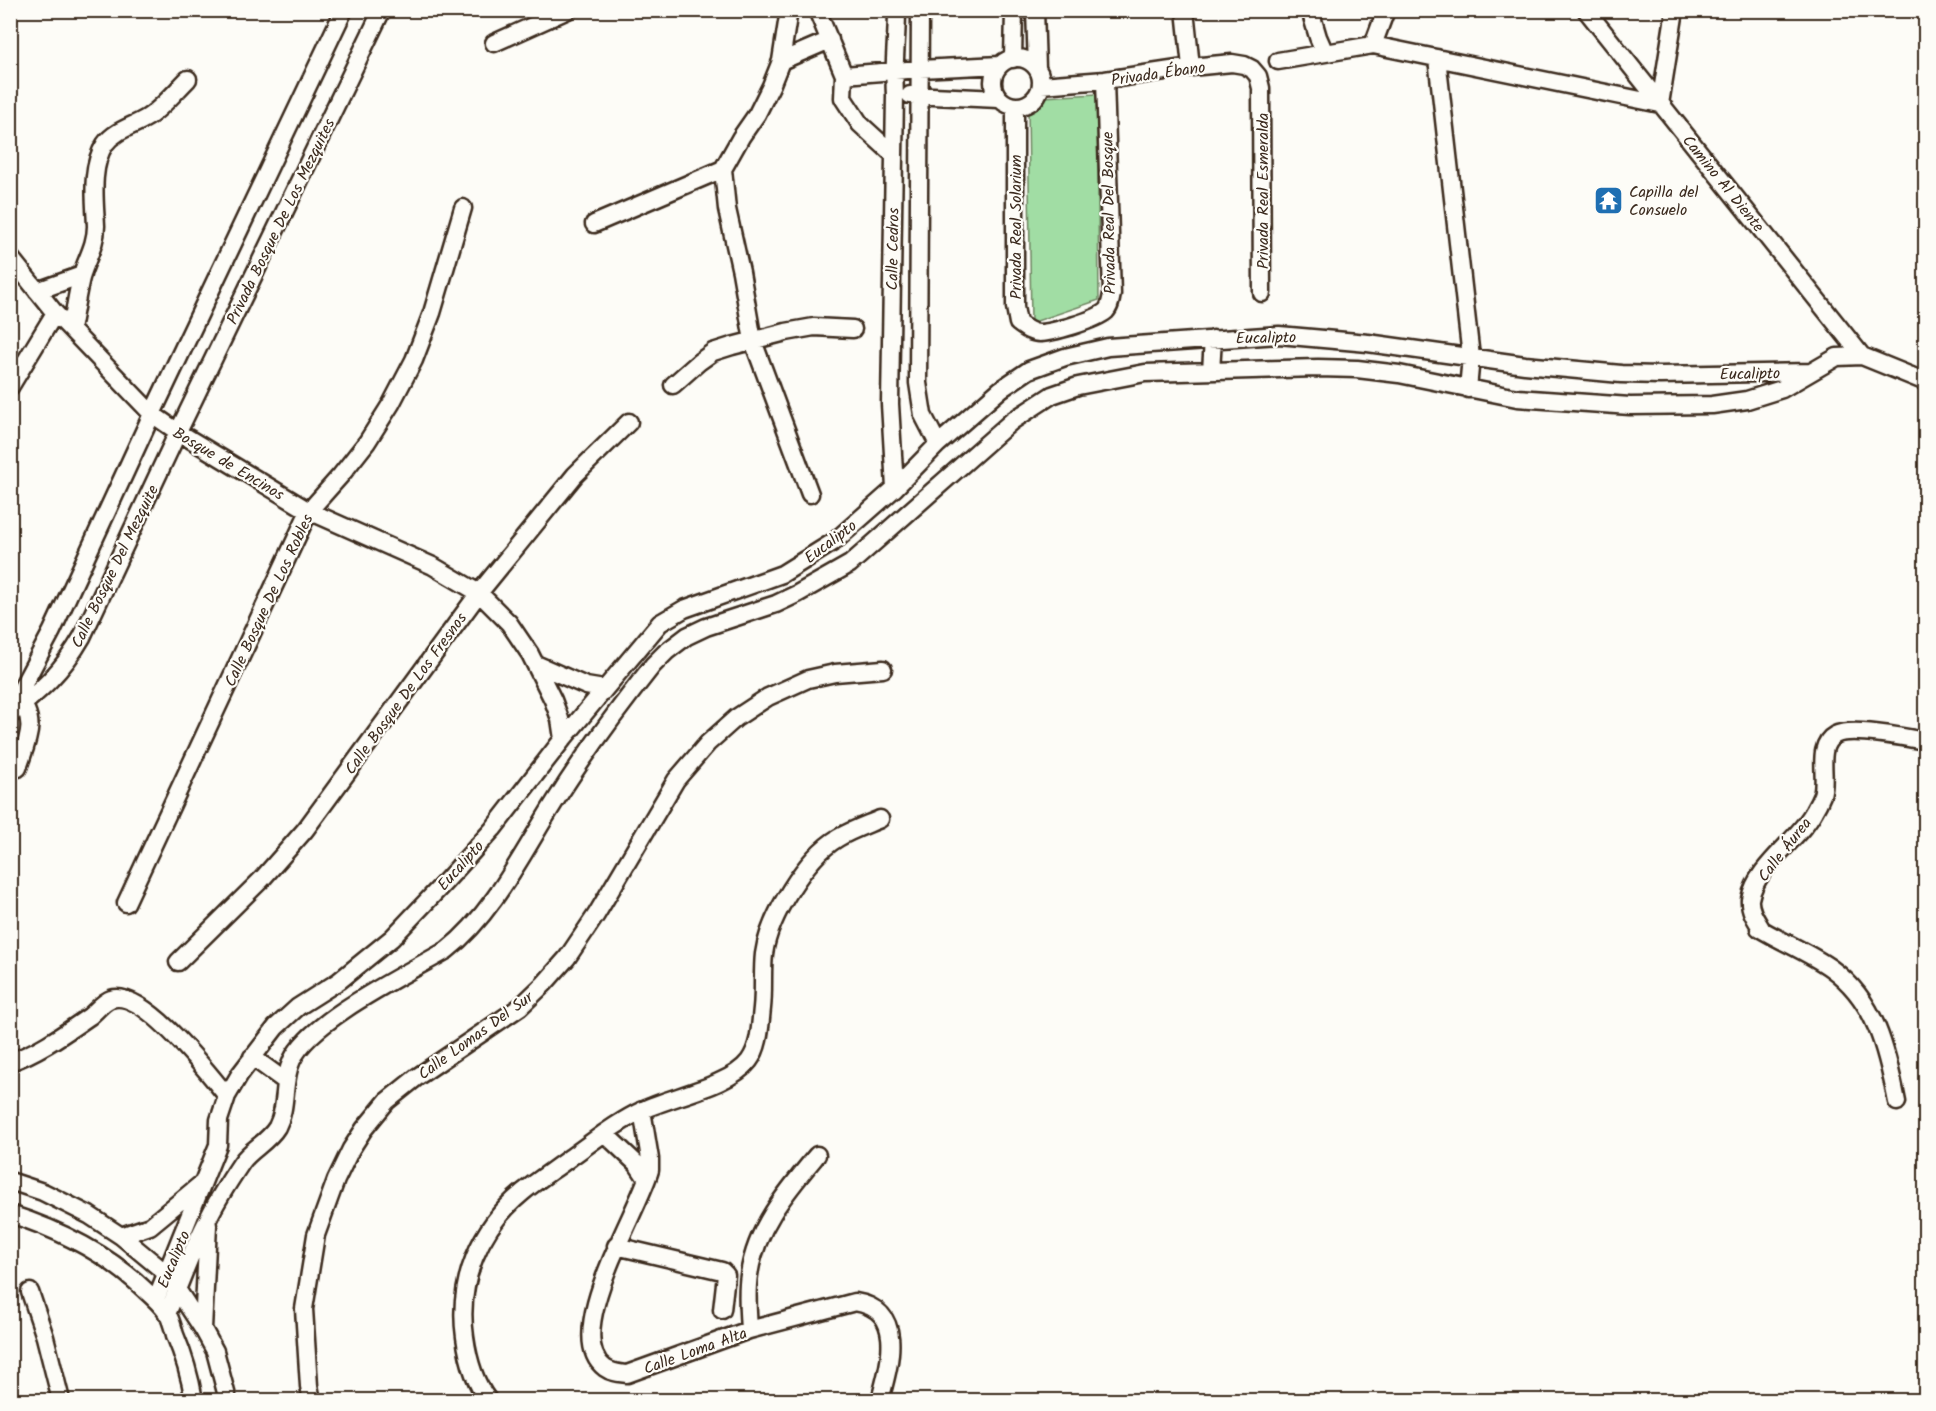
<svg xmlns="http://www.w3.org/2000/svg" width="1936" height="1411" font-family="Kalam,sans-serif">
<style>
.green{fill:#a1dda4;stroke:#6e8461;stroke-width:1.5}
.lines{fill:none;stroke-linecap:round;stroke-linejoin:round}
.minor-casing{stroke:#3b2a1e;stroke-width:21}
.minor{stroke:#fdfcf7;stroke-width:16}
.labels{text-anchor:middle;stroke-width:4.5;stroke-linejoin:round;paint-order:stroke}
.street-label{font-size:16px;fill:#3b2a1e;stroke:#fdfcf7}
.poi-label{font-size:16px;fill:#3b2a1e;stroke:#fdfcf7;text-anchor:start}
</style>
<rect width="100%" height="100%" fill="#fdfcf7"/>
<filter id="ink" filterUnits="userSpaceOnUse"><feTurbulence type="fractalNoise" baseFrequency=".0167" numOctaves="2"/><feDisplacementMap in="SourceGraphic" scale="12" xChannelSelector="R" yChannelSelector="G"/><feConvolveMatrix kernelMatrix="1 2 1 2 8 2 1 2 1" color-interpolation-filters="sRGB"/></filter>
<g filter="url(#ink)">
<path class="green" d="M1097,94L1099,300L1031,323L1028,108L1043,97Z"/>
<g class="lines">
<defs>
<path id="minor" d="M817,10L844,75L843,98L860,124L894,155
M920,10L918,383L923,415L938,444
M1035,10L1037,68
M1185,10L1191,67
M1310,10L1318,37L1325,53
M1586,10L1862,356
M494,43L568,10
M1373,45L1386,10
M1437,58L1471,357L1468,389
M993 82a24 24 0 1 1 48 0a24 24 0 1 1-48 0Z
M1013,59L1014,10
M781,61L830,40
M1278,61L1373,45L1660,104
M844,75L920,69L1000,65
M1041,85L1105,80L1191,67L1232,63L1244,65L1252,69L1258,76L1261,88L1262,293
M910,95L999,99
M1660,104L1675,10
M1015,106V307L1018,323C1025,328 1031,333 1039,333C1052,333 1096,320 1106,311C1110,307 1111,300 1112,294L1105,80
M723,169L727,209L741,272L753,341L810,494
M594,224L723,169L741,137L757,114L771,86L781,61L789,10
M10,257L55,313L152,414L178,432L309,511L433,566L479,593L509,623L530,654L553,700L560,719L563,739
M37,291L82,275
M71,329C75,311 77,292 82,274C87,258 96,244 96,226C95,201 90,167 105,144C115,130 134,126 148,117C163,107 175,92 188,79
M1211,371L1213,339
M673,385L699,362L713,352L732,346L786,332L814,327L853,329
M10,387L55,313
M895,488L890,404L895,95C893,67 897,39 897,10
M536,664L586,686L604,689
M17,697C39,720 27,741 18,768
M10,710L52,631L152,414L344,10
M10,715C41,690 62,672 82,637L178,432L382,10
M126,903L309,511L341,475L367,442L391,404L414,360L432,313L463,208
M178,962L262,879L305,830L479,593L575,475L629,422
M252,1057L285,1081
M10,1062C39,1052 65,1033 90,1016C96,1011 104,1001 111,999C143,988 209,1074 227,1096
M1897,1102C1887,1051 1876,1001 1832,969C1810,953 1782,942 1759,928H1761C1756,920 1749,910 1750,899C1756,866 1799,840 1814,811C1817,806 1820,800 1822,795C1828,777 1815,746 1835,735C1852,726 1906,738 1926,741
M642,1110L650,1159V1170C639,1211 560,1335 605,1368C612,1373 619,1373 627,1374L749,1330L855,1302C907,1310 889,1366 880,1400
M604,1133L637,1164L647,1179
M10,1181L43,1192L89,1215L121,1236L167,1274L203,1329L215,1351L228,1400
M10,1214C60,1230 108,1254 145,1290C153,1297 161,1304 167,1313C171,1319 173,1328 175,1335C184,1356 190,1377 194,1400
M121,1236L150,1226L201,1184
M616,1246L722,1271L726,1275L722,1310
M30,1292L45,1337L61,1400
M156,1299L218,1145L219,1120L227,1096L240,1074L276,1027L298,1007L339,981L392,938L446,881L493,829L563,739L660,623L684,609L782,574L835,541L895,488L938,444L1001,389L1029,370L1065,357L1108,347L1279,335L1368,343L1525,365L1621,374L1660,375L1811,372
M167,1314C181,1282 192,1248 209,1217C218,1198 230,1180 242,1162C250,1150 268,1142 277,1127C288,1106 282,1081 292,1060C310,1020 408,973 447,950C493,914 523,852 554,803C584,755 618,709 653,665L666,652L687,636L706,627L776,604L797,594L850,564L1012,421L1052,395L1078,386L1145,373L1318,368L1357,369L1399,374L1517,398L1630,406L1712,405L1747,400L1782,389L1837,357L1862,356L1926,382
M203,1329L208,1225
M749,1330C748,1312 746,1293 749,1275C756,1227 787,1191 817,1155
M312,1400L309,1386L304,1309L316,1235L336,1180L351,1149L364,1129L387,1101L417,1077L520,1007L544,984L567,958L596,915L676,780L708,743L736,718L768,697L808,679L835,673L883,669
M488,1400C475,1383 468,1359 465,1337C457,1282 479,1228 523,1192C538,1180 555,1169 571,1157C594,1141 617,1122 643,1110C672,1096 730,1086 749,1061C760,1046 760,1026 762,1008C764,990 762,971 764,954C769,917 806,857 838,838C851,830 866,825 880,819"/>
</defs>
<use href="#minor" class="minor-casing"/>
<use href="#minor" class="minor"/>
</g>
</g>
<defs>
<symbol id="temple-square" viewBox="-11 -11 22 22"><rect x="-9" y="-9" width="18" height="18" rx="4" fill="#1f6fb2" stroke="#fdfcf7"/><path d="M0-6L5-2H3V0L6.5 2.5H4V6H1.5V3h-3V6H-4V2.5H-6.5L-3 0V-2H-5Z" fill="#fff"/></symbol>
</defs>
<g fill-rule="evenodd">
<use href="#temple-square" x="1592" y="184" width="33" height="33"/>
</g>
<g class="labels">
<g class="street-label">
<text transform="translate(1158 73) rotate(-8)" y="6">Privada Ébano</text>
<text transform="translate(1724 183) rotate(51)" y="6">Camino Al Diente</text>
<text transform="translate(1262 191) rotate(-90)" y="6">Privada Real Esmeralda</text>
<text transform="translate(1108 213) rotate(-91)" y="6">Privada Real Del Bosque</text>
<text transform="translate(280 221) rotate(-64)" y="6">Privada Bosque De Los Mezquites</text>
<text transform="translate(1015 227) rotate(-90)" y="6">Privada Real Solarium</text>
<text transform="translate(892 249) rotate(-89)" y="6">Calle Cedros</text>
<text transform="translate(1266 337) rotate(-1)" y="6">Eucalipto</text>
<text transform="translate(1750 373) rotate(-1)" y="6">Eucalipto</text>
<text transform="translate(229 463) rotate(31)" y="6">Bosque de Encinos</text>
<text transform="translate(830 541) rotate(-37)" y="6">Eucalipto</text>
<text transform="translate(114 566) rotate(-64)" y="6">Calle Bosque Del Mezquite</text>
<text transform="translate(268 600) rotate(-65)" y="6">Calle Bosque De Los Robles</text>
<text transform="translate(405 693) rotate(-54)" y="6">Calle Bosque De Los Fresnos</text>
<text transform="translate(1784 849) rotate(-52)" y="6">Calle Áurea</text>
<text transform="translate(460 865) rotate(-48)" y="6">Eucalipto</text>
<text transform="translate(475 1035) rotate(-36)" y="6">Calle Lomas Del Sur</text>
<text transform="translate(173 1259) rotate(-67)" y="6">Eucalipto</text>
<text transform="translate(695 1350) rotate(-20)" y="6">Calle Loma Alta</text>
</g>
<g class="poi-label">
<text x="1629" y="197">Capilla del<tspan x="1629" dy="18">Consuelo</tspan></text>
</g>
</g>
<rect width="1936" height="1411" fill="none" stroke="#fdfcf7" stroke-width="36"/>
<rect x="18" y="18" width="1900" height="1375" fill="none" stroke="#3b2a1e" stroke-width="2" filter="url(#ink)"/>
</svg>
